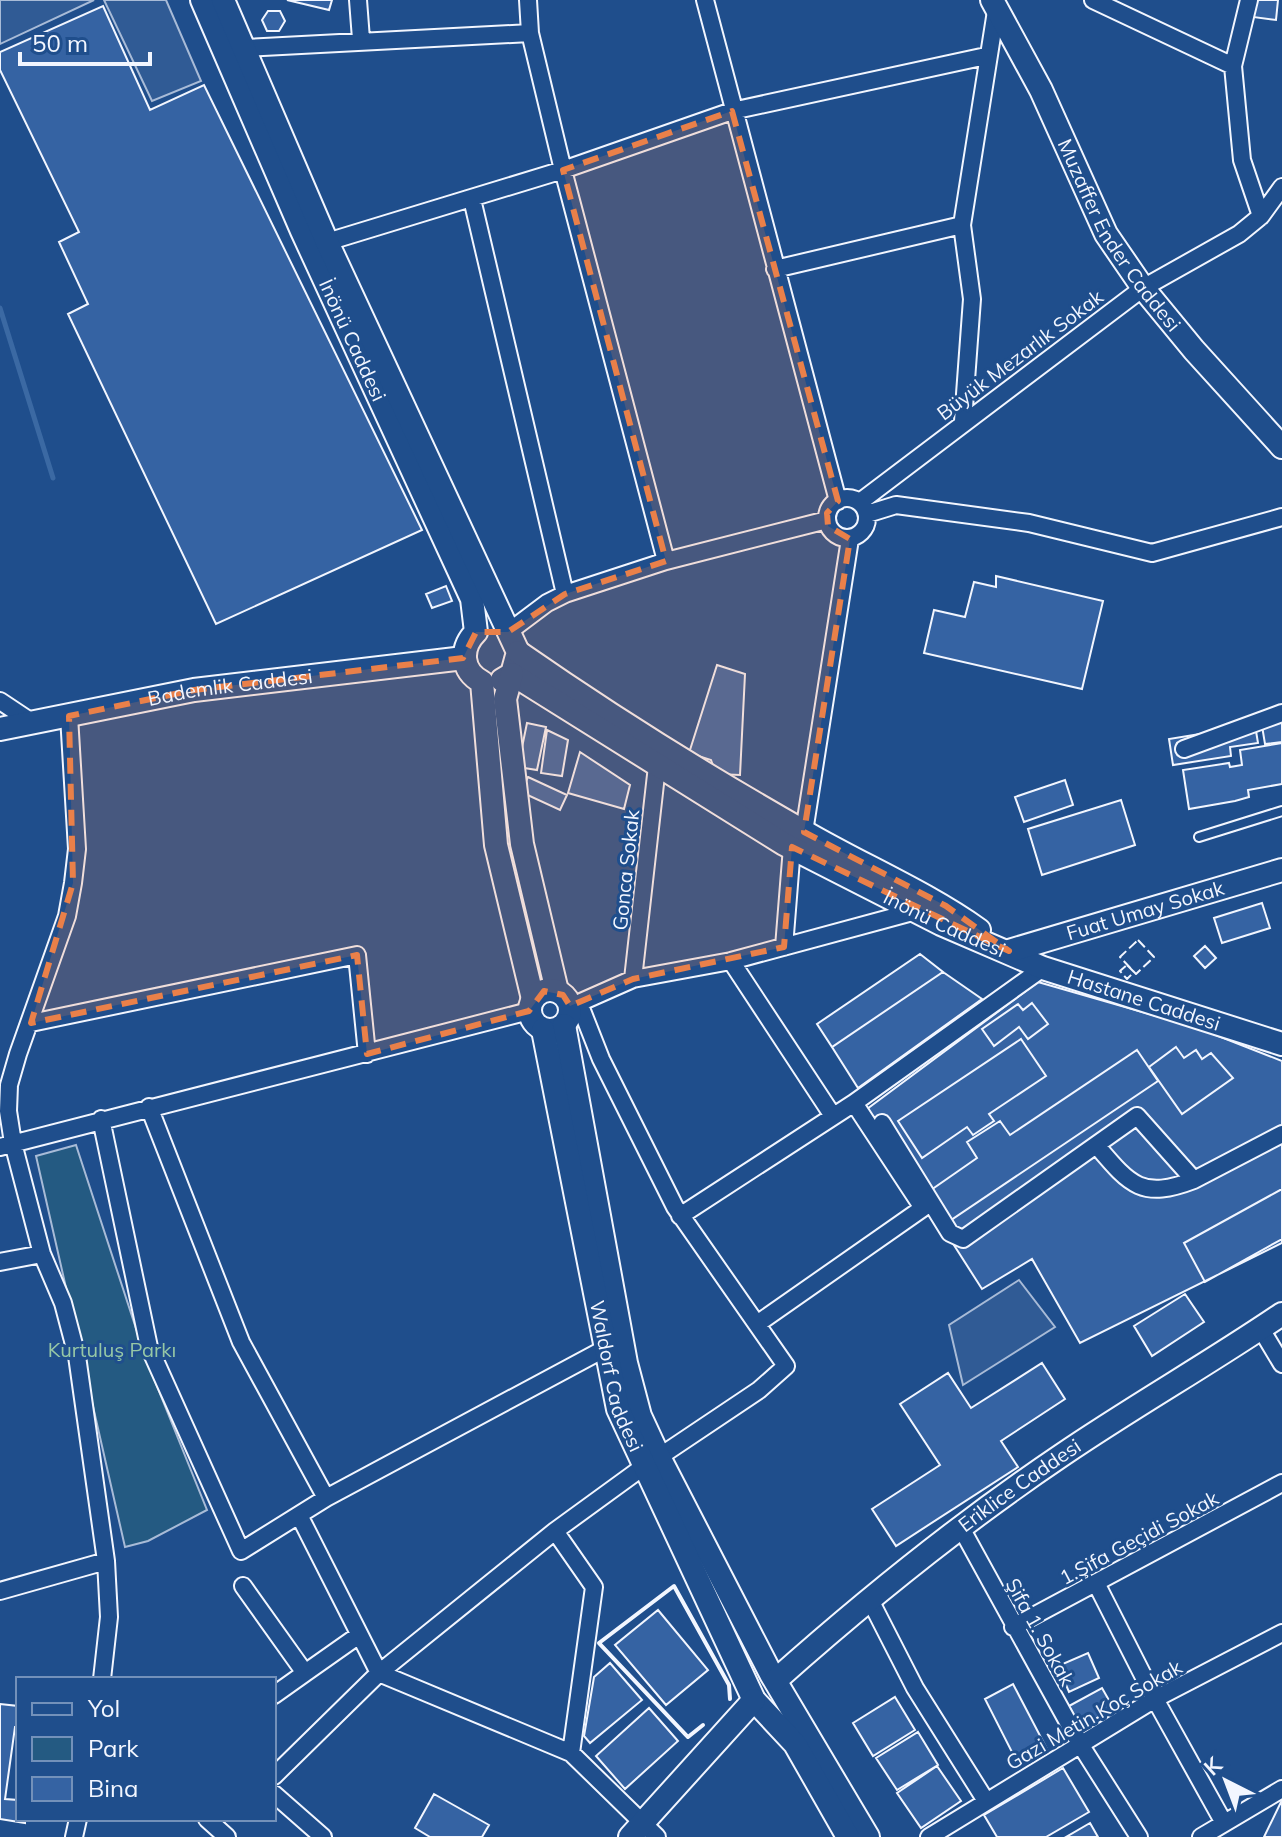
<svg xmlns="http://www.w3.org/2000/svg" width="1282" height="1837" font-family="Mulish,sans-serif">
<style>
.green{fill:#245a82;stroke:#a8bbd7;stroke-width:2}
.parking{fill:#305b95;stroke:#a8bbd7;stroke-width:2}
.lines{fill:none;stroke-linecap:round;stroke-linejoin:round}
.stream{stroke:#3b69a3;stroke-width:5}
.building{fill:#3563a3;stroke:#f2f6ff;stroke-width:2}
.lane-casing{stroke:#f2f6ff;stroke-width:12}
.street-casing{stroke:#f2f6ff;stroke-width:20}
.secondary-casing{stroke:#f2f6ff;stroke-width:26}
.lane{stroke:#1f4e8c;stroke-width:8}
.street{stroke:#1f4e8c;stroke-width:16}
.secondary{stroke:#1f4e8c;stroke-width:22}
.fence{stroke:#f2f6ff;stroke-width:2;stroke-dasharray:10 4;stroke-linecap:butt}
.wall{stroke:#f2f6ff;stroke-width:4}
.marked{fill:#ea8049;fill-opacity:0.2;stroke:#ea8049;stroke-width:6;stroke-dasharray:16 10;stroke-linejoin:round}
.labels{text-anchor:middle;stroke-width:6;stroke-linejoin:round;paint-order:stroke}
.street-label{font-size:20px;fill:#f2f6ff;stroke:#1f4e8c}
.park-label{font-size:20px;fill:#97c8a6;stroke:#1f4e8c}
</style>
<rect width="100%" height="100%" fill="#1f4e8c"/>
<path class="green" d="M76,1145L146,1359L207,1510L148,1541L125,1547L36,1156Z"/>
<path class="parking" d="M0,0H94L0,44Z
M104,0H166L201,81L152,101Z
M1019,1280L1055,1327L963,1385L949,1325Z"/>
<g class="lines">
<path class="stream" d="M0,308L53,478"/>
</g>
<path class="building" d="M287,0H332L329,10Z
M1255,0H1278L1276,20L1253,17Z
M103,6L150,110L204,85L422,530L216,624L68,314L88,304L59,242L79,232L0,70V52Z
M268,11H280L285,21L279,31H267L262,20Z
M996,576L1103,601L1082,689L924,653L934,610L965,617L974,582L996,587Z
M446,586L452,601L432,608L426,594Z
M717,665L745,674L740,775L716,774L711,760L689,753Z
M1282,722V742L1265,744L1262,726Z
M527,723L546,727L537,770L518,767Z
M1255,725L1258,743L1230,747L1231,756L1173,765L1169,739Z
M547,730L568,740L562,776L541,773Z
M1282,743V784L1248,790L1249,797L1235,801L1189,809L1183,770L1229,763L1230,767L1242,765L1240,750Z
M580,752L630,785L624,809L568,793Z
M528,777L567,795L560,810L521,792Z
M1065,780L1073,805L1024,822L1015,797Z
M1121,800L1135,845L1042,875L1028,829Z
M1262,903L1270,928L1222,943L1214,918Z
M1205,946L1216,958L1205,968L1194,956Z
M920,954L943,972L832,1047L817,1024Z
M943,972L982,999L858,1088L832,1047Z
M1038,982L1198,1028L1282,1061V1243L1080,1343L1032,1259L982,1289L867,1109Z
M1032,1003L1048,1024L1028,1039L1019,1027L994,1046L982,1029L1018,1004L1023,1010Z
M1021,1039L1046,1076L989,1114L994,1121L973,1135L967,1127L922,1158L898,1121Z
M1176,1047L1184,1058L1196,1050L1202,1059L1211,1053L1233,1078L1182,1114L1149,1067Z
M1137,1050L1158,1081L951,1220L931,1190L977,1158L967,1142L1000,1121L1010,1135Z
M1282,1189V1239L1205,1282L1184,1243Z
M1185,1294L1204,1322L1152,1356L1134,1326Z
M1042,1363L1065,1399L1001,1441L1018,1467L896,1546L872,1509L940,1465L900,1404L948,1373L971,1408Z
M658,1610L708,1670L666,1705L615,1645Z
M1088,1653L1099,1678L1069,1692L1058,1666Z
M610,1663L642,1700L590,1743L584,1736L594,1677Z
M1013,1684L1047,1749L1018,1764L985,1699Z
M1102,1688L1114,1709L1080,1727L1069,1706Z
M895,1697L915,1730L873,1756L853,1723Z
M0,1704L18,1706V1727H15L5,1799L18,1800V1819H25V1823L0,1819Z
M649,1708L678,1741L625,1789L596,1756Z
M918,1732L938,1765L897,1790L876,1758Z
M937,1766L961,1801L921,1828L897,1793Z
M1063,1768L1089,1812L1046,1837H997L984,1815Z
M434,1794L489,1825L482,1837H430L415,1828Z
M1282,1800V1837H1264Z
M1090,1823L1098,1837H1066Z"/>
<g class="lines">
<defs>
<path id="lane" d="M1199,837L1282,811"/>
<path id="street" d="M358,0L361,39
M528,0L530,33L563,170L666,561
M705,0L838,501
M1093,0L1233,66
M1249,0L1233,66L1242,160L1261,216
M245,48L530,33
M472,199L565,594
M327,242L563,170L732,111L986,56
M775,269L962,225
M963,421L972,299L962,225L996,11
M827 518a20 20 0 1 1 40 0a20 20 0 1 1-40 0Z
M860,502L1143,288L1239,234L1261,216L1282,187
M867,514L896,505L1029,523L1152,553L1282,517
M507,633L547,603L565,594L666,561L827,520
M0,701L30,721
M69,716L77,849L73,883L67,916L18,1054L9,1085L8,1111L13,1143L42,1254L63,1303L77,1356L106,1561L109,1617L102,1679
M1184,749L1282,713
M804,832L850,539
M784,947L792,847
M731,961L833,1116
M633,979L657,766
M579,1003L601,1059L675,1207L786,1366L759,1390L659,1457
M572,1006L633,979L731,961L916,911
M31,1023L357,955L367,1054
M149,1107L241,1342L326,1498
M101,1119L149,1347L241,1551L326,1498L606,1348
M882,1123L950,1233L963,1239L1137,1116L1194,1180L1282,1134
M1097,1146C1130,1185 1142,1200 1194,1180
M0,1147L529,1011
M680,1216L854,1103L1043,968
M0,1262L42,1254
M757,1324L923,1208L854,1103
M1261,1329L1282,1364
M300,1517L379,1673L571,1753L657,1837
M960,1526L1080,1744L1139,1837
M555,1531L594,1587L571,1753
M1096,1583L1155,1699L1224,1823
M243,1586L305,1673L274,1695
M0,1591L106,1561
M869,1598L915,1688L986,1801
M1013,1627L1282,1483
M305,1673L359,1635
M274,1776L379,1673L555,1531L643,1467
M274,1794L323,1837
M207,1819L227,1837
M74,1837L78,1819
M929,1837L1155,1699L1282,1633
M1201,1837L1282,1789"/>
<g id="secondary">
<path id="s1" d="M202,0L302,231L472,599L476,632C460,648 461,671 482,682L496,845L533,999"/>
<path d="M223,0L327,242L518,652L512,674L502,680"/>
<path id="s2" d="M992,0L1041,90L1106,234L1143,288L1194,350L1282,447"/>
<path d="M518,652C610,716 706,776 803,831C861,865 924,891 979,930"/>
<path id="s3" d="M512,674L784,844L941,924L1043,968L1282,1044"/>
<path d="M512,674L505,699L522,844L557,991"/>
<path id="s4" d="M0,729L194,690L464,658"/>
<path id="s5" d="M1009,951L1282,870"/>
<circle cx="550" cy="1010" r="20"/>
<path d="M564,1025L626,1363L640,1416L659,1457L771,1674L868,1837"/>
<path id="s6" d="M543,1030L618,1409L754,1700L795,1744L848,1837"/>
<path id="s7" d="M776,1680C867,1599 961,1523 1062,1455C1134,1406 1210,1363 1282,1314"/>
<path d="M630,1837L754,1700"/>
</g>
</defs>
<use href="#lane" class="lane-casing"/>
<use href="#street" class="street-casing"/>
<use href="#secondary" class="secondary-casing"/>
<use href="#lane" class="lane"/>
<use href="#street" class="street"/>
<use href="#secondary" class="secondary"/>
<path class="fence" d="M1138,940L1154,957L1136,974L1120,957Z
M1127,965L1134,972L1127,979L1120,971Z"/>
<path class="wall" d="M703,1725L688,1737L599,1643L674,1586L729,1685L730,1699"/>
</g>
<path class="marked" d="M732,111L838,501L827,513L828,526L850,539L804,832L946,906L1009,951L792,847L784,947L633,979L570,1006L563,995L544,991L529,1011L367,1054L357,955L31,1023L73,883L69,716L194,690L463,658L476,632H508L565,594L666,561L563,170Z"/>
<g class="labels">
<g class="street-label">
<text dy="7" stroke="none"><textPath href="#s2" startOffset="268">Muzaffer Ender Caddesi</textPath></text>
<text dy="7" stroke="none"><textPath href="#s1" startOffset="372">İnönü Caddesi</textPath></text>
<text transform="translate(1020 355) rotate(-37)" y="7">Büyük Mezarlık Sokak</text>
<text dy="7" stroke="none"><textPath href="#s4" startOffset="234">Bademlik Caddesi</textPath></text>
<text transform="translate(626 870) rotate(-84)" y="7">Gonca Sokak</text>
<text dy="7" stroke="none"><textPath href="#s5" startOffset="142">Fuat Umay Sokak</textPath></text>
<text dy="7" stroke="none"><textPath href="#s3" startOffset="500">İnönü Caddesi</textPath></text>
<text dy="7" stroke="none"><textPath href="#s3" startOffset="714">Hastane Caddesi</textPath></text>
<text dy="7" stroke="none"><textPath href="#s6" startOffset="354">Waldorf Caddesi</textPath></text>
<text dy="7" stroke="none"><textPath href="#s7" startOffset="312">Eriklice Caddesi</textPath></text>
<text transform="translate(1139 1538) rotate(-28)" y="7">1.Şifa Geçidi Sokak</text>
<text transform="translate(1040 1632) rotate(61)" y="7">Şifa 1. Sokak</text>
<text transform="translate(1094 1715) rotate(-30)" y="7">Gazi Metin Koç Sokak</text>
</g>
<g class="park-label">
<text x="112" y="1357">Kurtuluş Parkı</text>
</g>
</g>
<rect x="16" y="1677" width="260" height="144" fill="#1f4e8c" stroke="#7391ba" stroke-width="2"/>
<rect x="32" y="1703" width="40" height="12" fill="#1f4e8c" stroke="#7391ba" stroke-width="2"/>
<text x="88" y="1717" font-size="24" fill="#f2f6ff">Yol</text>
<rect x="32" y="1737" width="40" height="24" fill="#245a82" stroke="#7391ba" stroke-width="2"/>
<text x="88" y="1757" font-size="24" fill="#f2f6ff">Park</text>
<rect x="32" y="1777" width="40" height="24" fill="#3563a3" stroke="#7391ba" stroke-width="2"/>
<text x="88" y="1797" font-size="24" fill="#f2f6ff">Bina</text>
<g transform="translate(1226 1781) rotate(318)" stroke="#1f4e8c" stroke-width="6" paint-order="stroke">
<path d="M0-6L14 30L0 20L-14 30Z" fill="#f2f6ff"/>
<text y="-12" font-size="22" font-weight="bold" text-anchor="middle" fill="#f2f6ff">K</text>
</g>
<path d="M20 52v12h130v-12" fill="none" stroke="#f2f6ff" stroke-width="4"/>
<text x="32" y="52" font-size="24" fill="#f2f6ff" stroke="#1f4e8c" stroke-width="6" paint-order="stroke">50 m</text>
</svg>
